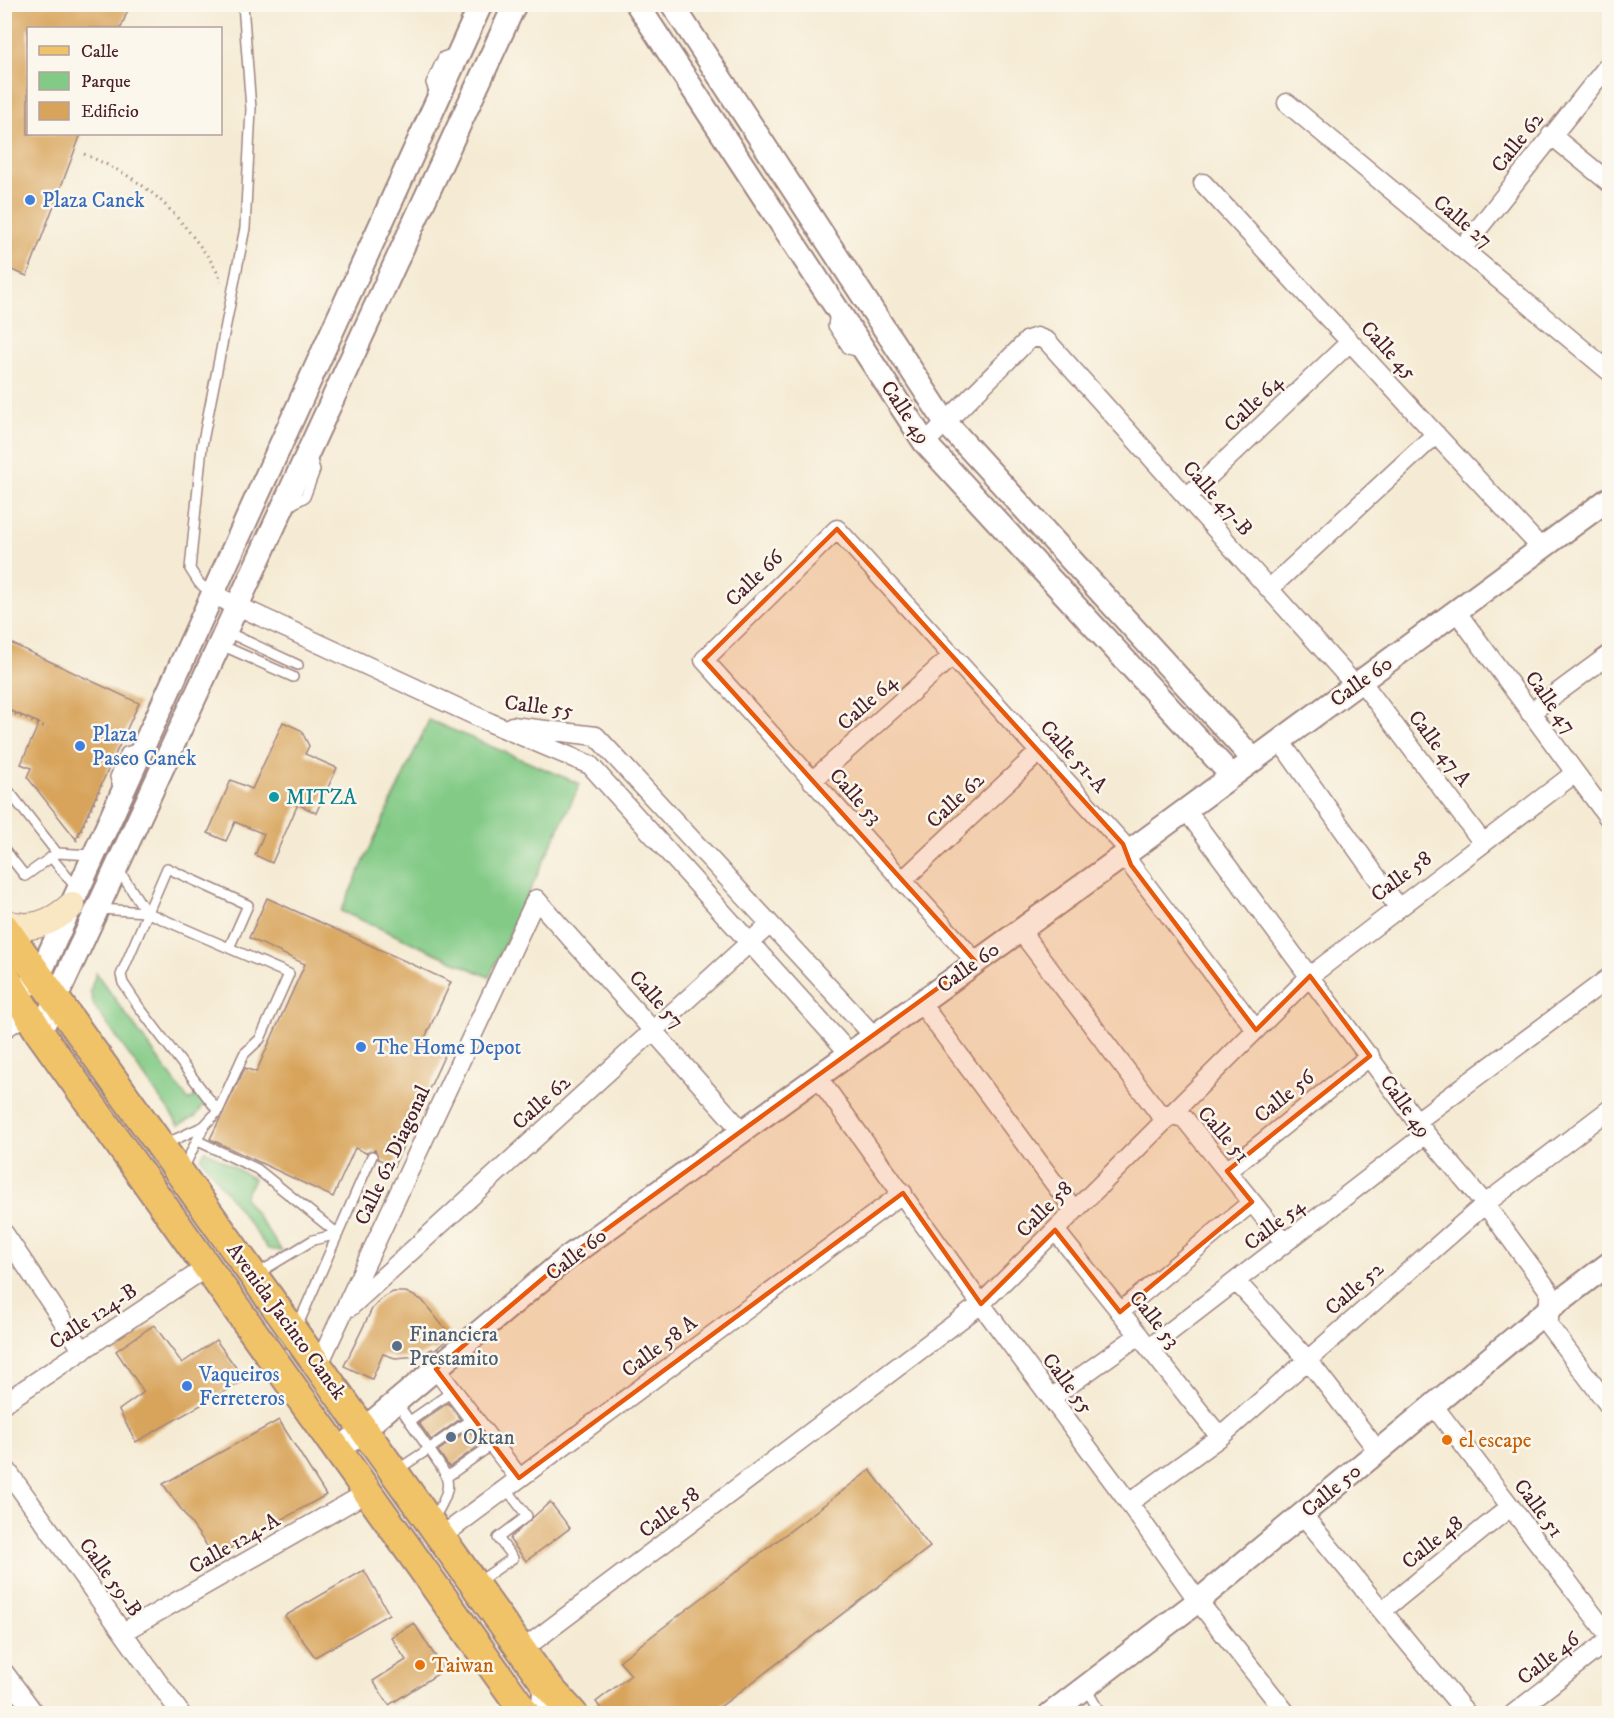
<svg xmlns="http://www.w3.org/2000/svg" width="1614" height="1718" font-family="'IM FELL DW Pica',serif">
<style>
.green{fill:#82ca86;stroke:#667458;stroke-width:1.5}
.building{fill:#d8a45c}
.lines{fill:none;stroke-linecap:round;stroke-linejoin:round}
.service-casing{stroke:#a08580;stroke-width:12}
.minor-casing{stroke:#a08580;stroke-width:21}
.tertiary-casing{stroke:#a08580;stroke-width:26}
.secondary-casing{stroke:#a08580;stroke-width:28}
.primary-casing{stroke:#a08580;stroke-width:32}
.path{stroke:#a08580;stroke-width:3;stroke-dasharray:1.5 4.5;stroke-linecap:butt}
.service{stroke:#fff;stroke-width:9}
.minor{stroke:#fff;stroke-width:18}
.tertiary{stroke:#fff;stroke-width:22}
.secondary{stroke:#f9e7c3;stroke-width:26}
.primary{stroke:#f1c369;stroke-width:28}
.marked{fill:#e8590c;fill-opacity:0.2;stroke:#e8590c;stroke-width:4.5;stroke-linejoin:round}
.shop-dot{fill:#3f7fe0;stroke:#fbf7ec;stroke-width:2}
.culture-dot{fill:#0f9aa8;stroke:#fbf7ec;stroke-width:2}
.service-dot{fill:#5c6f8a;stroke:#fbf7ec;stroke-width:2}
.food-dot{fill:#e8710a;stroke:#fbf7ec;stroke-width:2}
.labels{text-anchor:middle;stroke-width:5;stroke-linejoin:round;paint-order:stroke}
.street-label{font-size:21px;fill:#4a1f2b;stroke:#fbf7ec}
.shop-label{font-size:21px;fill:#366cbe;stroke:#fbf7ec;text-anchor:start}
.culture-label{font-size:21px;fill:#0d838f;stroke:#fbf7ec;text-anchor:start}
.service-label{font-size:21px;fill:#4e5e75;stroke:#fbf7ec;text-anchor:start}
.food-label{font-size:21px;fill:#c56008;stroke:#fbf7ec;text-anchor:start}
</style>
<rect width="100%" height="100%" fill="#fbf7ec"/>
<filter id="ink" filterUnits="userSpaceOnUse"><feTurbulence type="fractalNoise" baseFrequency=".0167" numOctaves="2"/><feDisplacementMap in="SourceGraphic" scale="12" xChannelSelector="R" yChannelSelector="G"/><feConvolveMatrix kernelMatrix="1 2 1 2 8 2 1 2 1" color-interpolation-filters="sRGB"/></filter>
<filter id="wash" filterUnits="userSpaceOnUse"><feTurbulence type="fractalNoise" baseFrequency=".008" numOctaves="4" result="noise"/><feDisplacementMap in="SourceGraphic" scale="24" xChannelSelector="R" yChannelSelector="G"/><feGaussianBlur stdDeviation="1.35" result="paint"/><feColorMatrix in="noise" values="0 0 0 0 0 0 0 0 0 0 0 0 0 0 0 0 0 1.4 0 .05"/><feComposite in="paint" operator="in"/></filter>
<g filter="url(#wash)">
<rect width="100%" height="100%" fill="#f5ebd4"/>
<path class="green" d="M429,720L580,784L489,977L341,911Z
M96,973L189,1101L199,1093L206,1102L196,1116L179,1125L94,1006L90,991Z
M205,1150L254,1179L244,1197L282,1251L268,1249L201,1158Z"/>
<g id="blocks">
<path class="building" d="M4,4H130L121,28H28V134H81L27,276L4,267Z
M4,640L139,703L76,839L27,777L31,768L21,764L39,723L4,708Z
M283,722L301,730L309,746L305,754L337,768L316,813L298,804L272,863L255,855L264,834L235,822L226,841L208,833L231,780L252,789Z
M267,898L451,982L423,1042L446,1052L394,1166L378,1159L375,1150L366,1153L355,1148L333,1197L210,1139L245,1068L256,1072L305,964L249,938Z
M393,1292H406L422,1300L451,1336L434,1351L432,1349L419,1356L395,1358L383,1354L372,1379L344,1366L372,1309L382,1298Z
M154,1325L182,1363L216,1340L245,1380L136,1442L119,1410L144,1392L116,1351Z
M448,1403L460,1419L431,1440L419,1423Z
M279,1420L326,1495L215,1557L163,1484Z
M468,1430L480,1445L449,1467L438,1451Z
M870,1470L930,1547L712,1713H604L596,1702L631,1675L619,1661Z
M550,1502L570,1528L526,1561L510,1540L511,1537Z
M364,1570L389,1614L315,1657L285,1616Z
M414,1623L444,1670L389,1705L373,1681L406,1660L391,1637Z"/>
</g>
</g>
<g filter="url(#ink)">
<use href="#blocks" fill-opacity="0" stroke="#a08580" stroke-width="1.5"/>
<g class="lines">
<defs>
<path id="service" d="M436,96L431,83L443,57L455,53
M835,312L833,326L848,349L861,352
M289,506L305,497L315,470L311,457
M212,594L199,583L190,569L202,446L245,228L251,109L243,4
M227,632L298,665
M221,645L293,677
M4,785L57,853L25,876L4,849
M119,790L115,777L126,752L139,748
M57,853L92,855
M51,857L78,890
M118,869L146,912
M100,909L146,912L289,974L260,1039L244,1054L218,1111L204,1126L183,1169
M218,1111L139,1007L123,983L121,975L167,868L248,905L229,948
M198,1141L257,1169L338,1234
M163,1145L204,1126
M257,1274L313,1240L338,1234
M297,1327L372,1156
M410,1421L453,1391
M397,1470L429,1449L397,1403
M448,1476L493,1444
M433,1520C454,1484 452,1482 429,1449L473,1418
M478,1582L513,1558L498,1538L527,1516L506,1488
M1085,1687L1101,1714"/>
<path id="minor" d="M1287,103L1610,372
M1551,135L1610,183
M1203,183L1541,548
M1462,249L1610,63
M925,443L1028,340L1037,337L1047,341L1355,685
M1187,497L1350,342
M1269,589L1436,434
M214,595L491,723L590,765L849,1053
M1456,611L1610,820
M1361,681L1483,843
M1530,713L1610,654
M512,726L596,736L873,1035
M1280,741L1398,907
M812,781L952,656
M1186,810L1426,1134L1485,1204L1549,1291V1326L1610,1407
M902,881L1039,752
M1019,929L1158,1112L1184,1118L1285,1243
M975,961L704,660L837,529L1123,844L1131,865L1256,1030
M920,1002L1074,1210
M4,1029L28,1013
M817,1076L981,1304L1129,1503L1198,1601L1287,1714
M1417,1121L1610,977
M1227,1171L1370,1056
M1055,1230L1220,1437
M4,1233L83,1351
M1236,1281L1307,1359L1378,1451
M350,1307L770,924
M1120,1312L1252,1202
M1149,1348L1426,1134
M319,1364L536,899L742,1131
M436,1369L519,1478
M1051,1398L1139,1335
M4,1403L207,1267
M1433,1405L1610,1637
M4,1466L181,1714
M1129,1503L1220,1437L1485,1204L1610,1109
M1302,1514L1467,1714
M442,1536L903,1193
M1382,1611L1510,1507
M123,1632L368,1492
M522,1650L981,1304L1310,976L1575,773
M4,1672L35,1714
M1513,1714L1610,1639"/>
<path id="tertiary" d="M637,4L925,443L1232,776
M672,4L946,423L1254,760
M30,984L39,976L481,4
M40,1033L515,4
M338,1451L567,1258L1126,854L1610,498
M542,1714L545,1683
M1050,1714L1198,1601L1549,1309L1610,1263"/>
<path id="secondary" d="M4,922C30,932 52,923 72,905"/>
<path id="primary" d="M4,927L545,1683L573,1714
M4,975L40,1033L526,1714"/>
</defs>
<use href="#service" class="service-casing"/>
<use href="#minor" class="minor-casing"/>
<use href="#tertiary" class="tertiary-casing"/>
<use href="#secondary" class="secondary-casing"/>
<use href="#primary" class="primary-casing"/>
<path class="path" d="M84,154C136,177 159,193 194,238C204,252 216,265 221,282
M4,709L48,729
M76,841L103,782"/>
<use href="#service" class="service"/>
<use href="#minor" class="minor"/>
<use href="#tertiary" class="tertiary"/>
<use href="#secondary" class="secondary"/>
<use href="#primary" class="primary"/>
</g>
</g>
<path class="marked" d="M837,529L1123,844L1131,865L1256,1030L1310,976L1370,1056L1227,1171L1252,1202L1120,1312L1055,1230L981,1304L903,1193L519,1478L436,1369L567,1258L975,961L704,660Z"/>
<g class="shop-dot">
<circle cx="30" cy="200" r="6"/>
<circle cx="80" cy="746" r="6"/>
<circle cx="361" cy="1047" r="6"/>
<circle cx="187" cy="1386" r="6"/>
</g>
<circle class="culture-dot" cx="274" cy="797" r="6"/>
<g class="service-dot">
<circle cx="397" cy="1346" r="6"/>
<circle cx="451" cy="1437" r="6"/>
</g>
<g class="food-dot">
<circle cx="1447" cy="1440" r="6"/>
<circle cx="420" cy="1665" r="6"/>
</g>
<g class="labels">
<g class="street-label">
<text transform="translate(1517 142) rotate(-52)" y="7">Calle 62</text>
<text transform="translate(1463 221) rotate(40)" y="7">Calle 27</text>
<text transform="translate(1389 350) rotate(47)" y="7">Calle 45</text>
<text transform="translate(1253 403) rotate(-44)" y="7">Calle 64</text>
<text transform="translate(906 412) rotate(56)" y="7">Calle 49</text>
<text transform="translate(1218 498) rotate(48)" y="7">Calle 47-B</text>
<text transform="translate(754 578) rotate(-44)" y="7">Calle 66</text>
<text transform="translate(1361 681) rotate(-36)" y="7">Calle 60</text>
<text transform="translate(867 702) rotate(-42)" y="7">Calle 64</text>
<text transform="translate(1551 702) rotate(54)" y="7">Calle 47</text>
<text transform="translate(539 706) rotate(7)" y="7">Calle 55</text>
<text transform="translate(1440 748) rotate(53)" y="7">Calle 47 A</text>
<text transform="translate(1074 756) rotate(48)" y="7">Calle 51-A</text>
<text transform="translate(856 796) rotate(48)" y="7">Calle 53</text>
<text transform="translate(955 800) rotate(-43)" y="7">Calle 62</text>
<text transform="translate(1401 876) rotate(-37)" y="7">Calle 58</text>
<text transform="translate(968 967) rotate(-36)" y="7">Calle 60</text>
<text transform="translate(657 999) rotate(48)" y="7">Calle 57</text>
<text transform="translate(1284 1096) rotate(-39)" y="7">Calle 56</text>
<text transform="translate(541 1102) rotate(-42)" y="7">Calle 62</text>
<text transform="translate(1406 1106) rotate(54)" y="7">Calle 49</text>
<text transform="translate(1224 1134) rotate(49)" y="7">Calle 51</text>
<text transform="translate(392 1155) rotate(-65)" y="7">Calle 62 Diagonal</text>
<text transform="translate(1044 1209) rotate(-45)" y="7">Calle 58</text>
<text transform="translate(1274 1224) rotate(-38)" y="7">Calle 54</text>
<text transform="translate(576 1254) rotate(-38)" y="7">Calle 60</text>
<text transform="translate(1354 1288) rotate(-41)" y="7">Calle 52</text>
<text transform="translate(93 1316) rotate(-34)" y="7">Calle 124-B</text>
<text transform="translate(1155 1319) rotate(51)" y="7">Calle 53</text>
<text transform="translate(287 1321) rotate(54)" y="7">Avenida Jacinto Canek</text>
<text transform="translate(659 1346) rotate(-37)" y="7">Calle 58 A</text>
<text transform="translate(1068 1383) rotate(53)" y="7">Calle 55</text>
<text transform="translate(1331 1490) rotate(-40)" y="7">Calle 50</text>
<text transform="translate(1539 1508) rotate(53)" y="7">Calle 51</text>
<text transform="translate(669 1512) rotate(-37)" y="7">Calle 58</text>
<text transform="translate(1432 1542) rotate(-39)" y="7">Calle 48</text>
<text transform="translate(234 1543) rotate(-30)" y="7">Calle 124-A</text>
<text transform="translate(111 1577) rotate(54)" y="7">Calle 59-B</text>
<text transform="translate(1548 1658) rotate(-38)" y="7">Calle 46</text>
</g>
<g class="shop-label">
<text x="42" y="207">Plaza Canek</text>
<text x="92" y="741">Plaza<tspan x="92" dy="24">Paseo Canek</tspan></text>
<text x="373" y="1054">The Home Depot</text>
<text x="199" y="1381">Vaqueiros<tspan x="199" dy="24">Ferreteros</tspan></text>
</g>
<g class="culture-label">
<text x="286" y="804">MITZA</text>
</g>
<g class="service-label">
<text x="409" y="1341">Financiera<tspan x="409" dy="24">Prestamito</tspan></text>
<text x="463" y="1444">Oktan</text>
</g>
<g class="food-label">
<text x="1459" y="1447">el escape</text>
<text x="432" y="1672">Taiwan</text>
</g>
</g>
<rect width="1614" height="1718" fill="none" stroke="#fbf7ec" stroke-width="24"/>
<rect x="27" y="27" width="195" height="108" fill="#fbf7ec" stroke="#b4a19f" stroke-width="1.5"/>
<rect x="39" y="46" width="30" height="9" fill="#f1c369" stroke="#b4a19f" stroke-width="1.5"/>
<text x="81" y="57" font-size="18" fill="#4a1f2b">Calle</text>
<rect x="39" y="72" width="30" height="18" fill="#82ca86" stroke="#b4a19f" stroke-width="1.5"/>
<text x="81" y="87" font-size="18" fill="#4a1f2b">Parque</text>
<rect x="39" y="102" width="30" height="18" fill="#d8a45c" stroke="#b4a19f" stroke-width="1.5"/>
<text x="81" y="117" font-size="18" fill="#4a1f2b">Edificio</text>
</svg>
